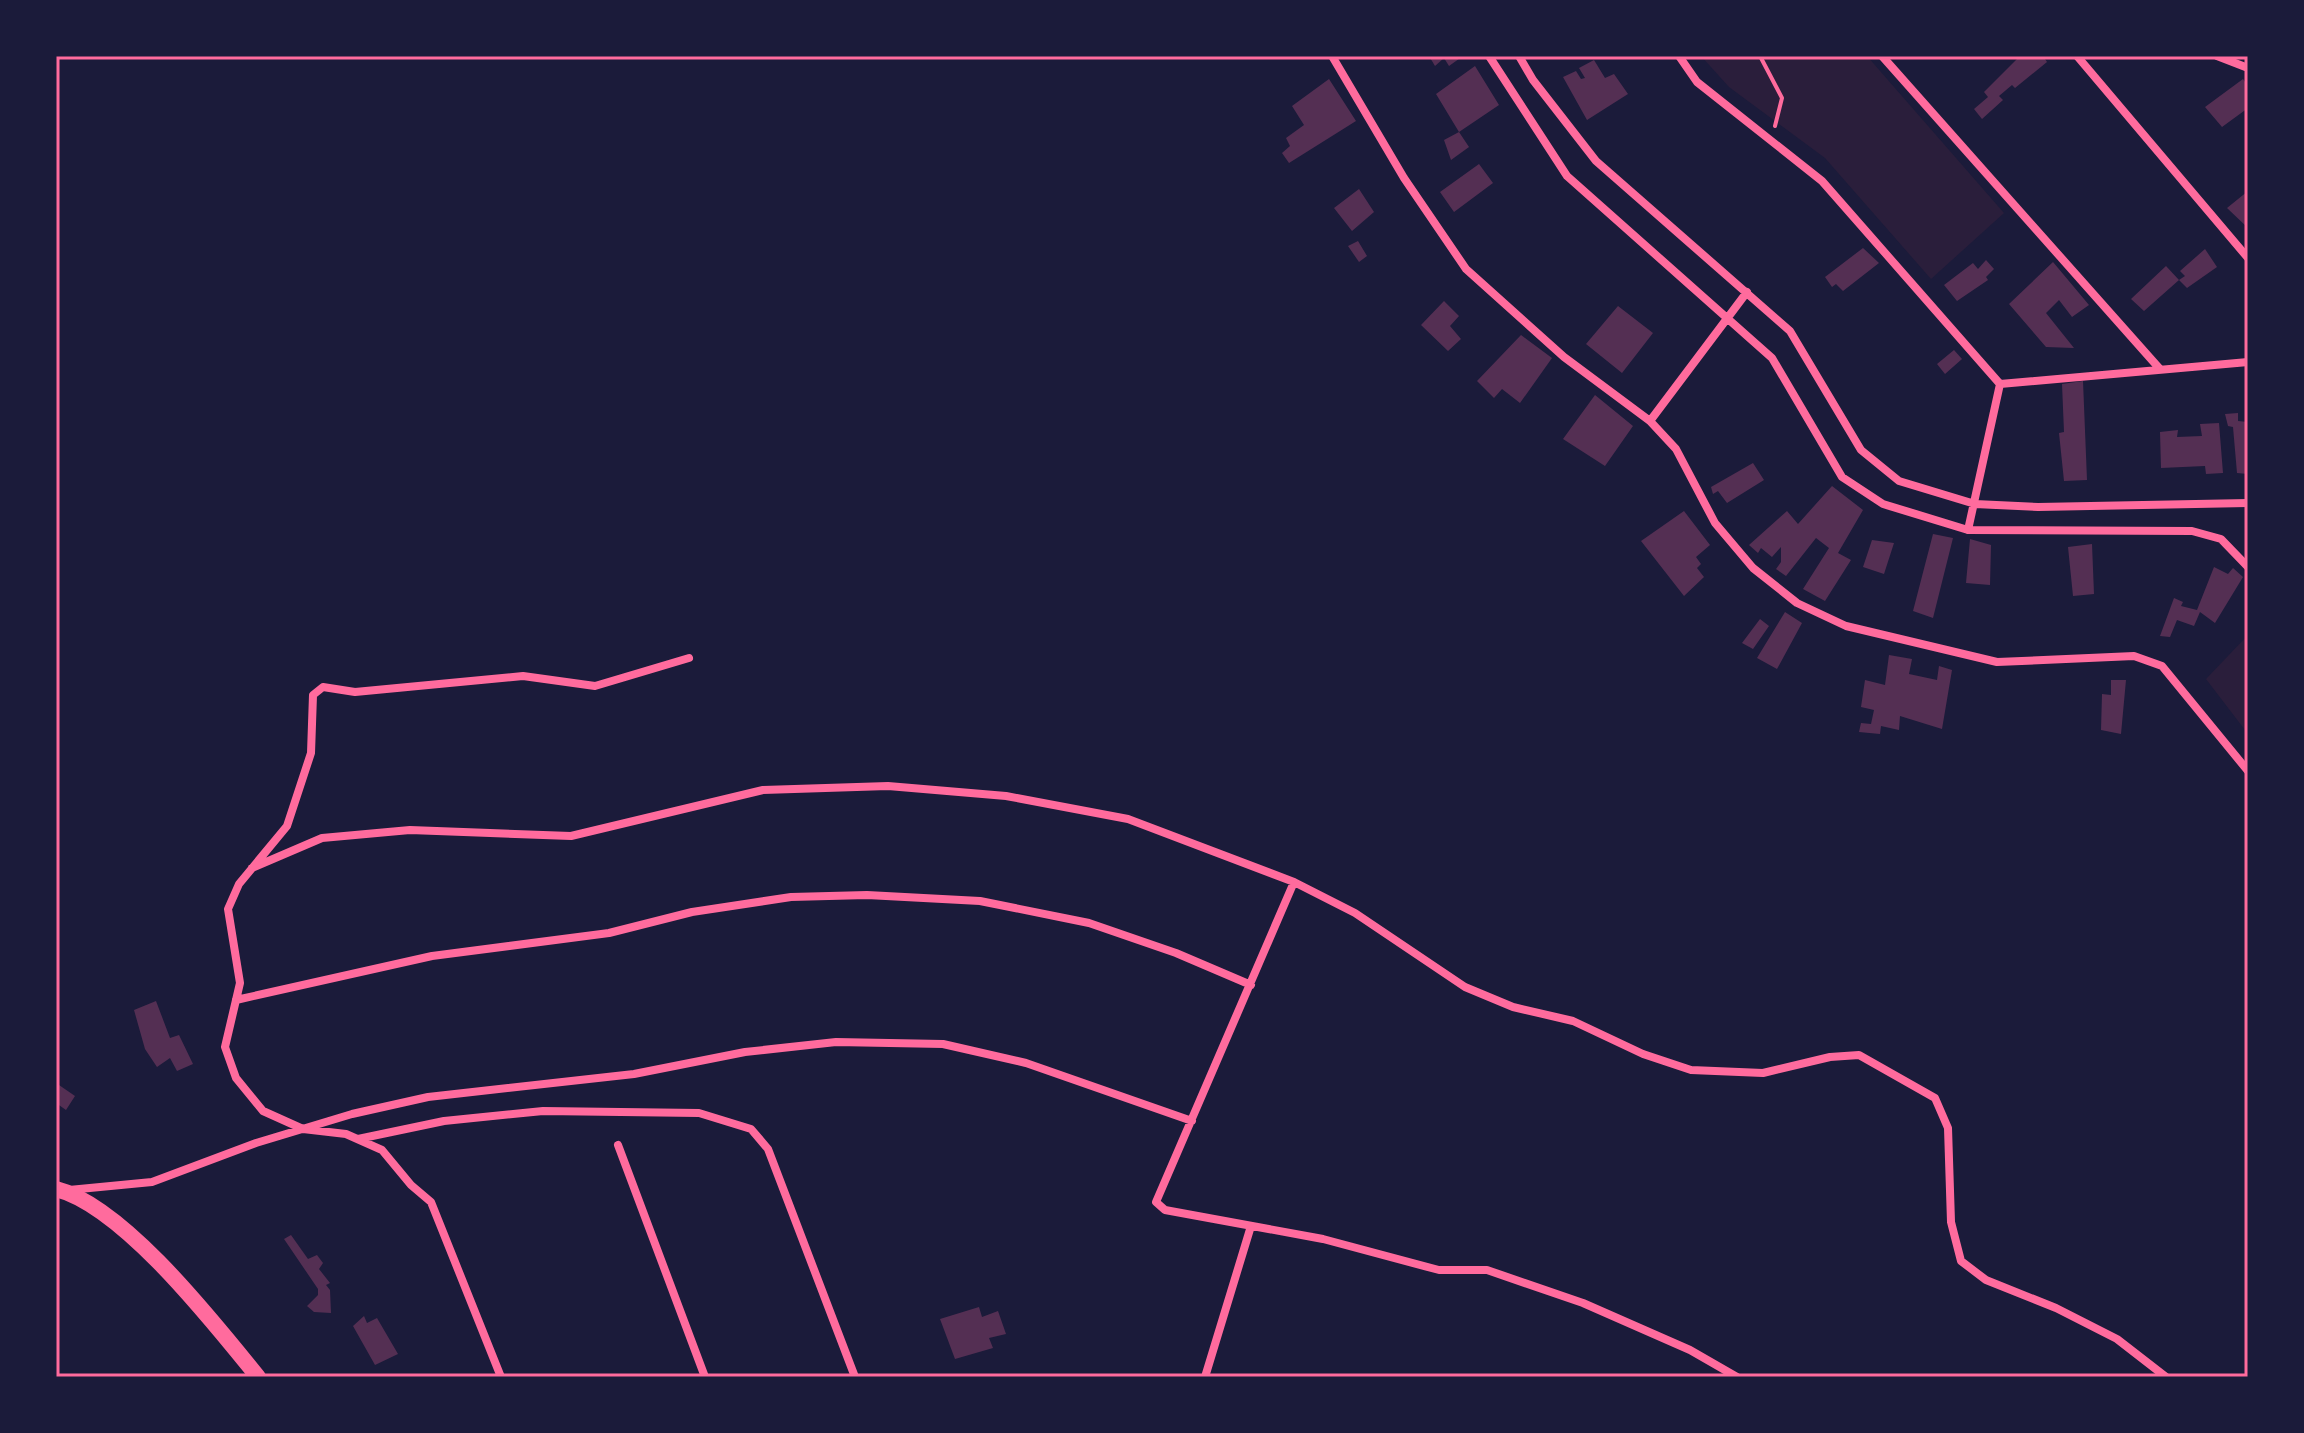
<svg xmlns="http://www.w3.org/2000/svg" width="2304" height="1433" font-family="Quicksand,sans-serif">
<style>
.green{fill:#2a1e3b}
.building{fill:#542f53}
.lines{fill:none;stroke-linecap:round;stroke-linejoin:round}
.path{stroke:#ff6b9d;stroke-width:4}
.minor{stroke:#ff6b9d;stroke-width:8}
.secondary{stroke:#ff6b9d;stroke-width:16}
.neatline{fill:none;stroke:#ff6b9d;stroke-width:3}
</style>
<rect width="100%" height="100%" fill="#1b1b3a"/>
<path class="green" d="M1701,56H1867L2004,213L1931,279L1825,158L1729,87Z
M2248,635V734L2206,679Z"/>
<path class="building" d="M1429,56H1463L1449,66L1444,58L1435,66Z
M2020,56H2043L2047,62L2015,88L2012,85L1999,96L2003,100L1982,119L1974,109L1988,97L1984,92Z
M1594,60L1605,78L1614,74L1628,94L1587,120L1563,77L1576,71L1581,79L1585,78L1579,68Z
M1475,66L1499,105L1459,132L1469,147L1451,160L1444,140L1459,132L1436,94Z
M1329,79L1356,121L1289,163L1282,153L1290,146L1286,138L1304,125L1292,106Z
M2243,79L2248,86V108L2222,127L2205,107Z
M1479,164L1493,183L1454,212L1440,192Z
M1359,189L1374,212L1352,231L1334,208Z
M2248,191V228L2227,208Z
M1358,241L1367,256L1359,262L1348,246Z
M1863,248L1879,263L1843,291L1836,284L1832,287L1825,277Z
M2205,249L2217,267L2187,288L2179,280L2185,276L2180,271Z
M1986,260L1994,269L1986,277L1988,280L1957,301L1944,285L1973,263L1978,269Z
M2053,262L2089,305L2072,317L2059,300L2046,313L2074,348L2046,347L2009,304Z
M2166,266L2179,280L2144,311L2131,299Z
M1444,301L1459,316L1450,326L1461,339L1448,351L1421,325Z
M1618,306L1653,333L1622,373L1586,344Z
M1521,335L1552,358L1520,403L1502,389L1494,398L1477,381Z
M1954,350L1962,359L1945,374L1937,364Z
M2083,381L2087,480L2064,481L2059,433L2064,432L2062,384Z
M1595,395L1633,426L1605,466L1563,439Z
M2238,413V421L2248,422V474L2237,473L2233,427L2228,426L2225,414Z
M2219,423L2223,473L2206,474L2205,466L2161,468L2160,432L2178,430L2177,437L2202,436L2200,424Z
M1753,463L1764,480L1727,503L1718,491L1713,494L1711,487Z
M1832,486L1863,510L1838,553L1851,560L1825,601L1803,589L1829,548L1816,538L1786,576L1776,569L1781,562V547L1772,557L1761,548L1758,553L1749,545L1787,511L1798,524Z
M1684,511L1710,545L1696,557L1701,564L1697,568L1704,577L1684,596L1641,541Z
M1933,534L1953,538L1933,618L1913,611Z
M1970,539L1991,545L1990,585L1966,583Z
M1872,540L1894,543L1884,574L1863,567Z
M2092,544L2094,594L2073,596L2068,547Z
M2214,567L2228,574L2233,568L2243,577L2215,623L2200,612L2194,626L2177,620L2170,637L2160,636L2174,598L2183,602L2181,606L2197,610Z
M1785,612L1802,623L1777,669L1757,658Z
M1760,619L1769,626L1753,649L1742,643Z
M1889,655L1912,659L1909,674L1937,680L1939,666L1952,670L1942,729L1900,716L1899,730L1881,726L1880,734L1859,732L1861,723L1871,724L1874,710L1861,707L1865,680L1885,685Z
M2111,680H2126L2121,734L2101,730L2102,694L2111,695Z
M156,1001L170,1038L179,1035L193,1064L177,1071L170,1058L157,1067L145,1049L134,1010Z
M59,1085L75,1096L66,1110L56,1103Z
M291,1235L308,1259L317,1255L323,1263L319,1269L330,1283L326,1285L330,1290L331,1313L314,1312L307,1306L318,1295V1289L284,1239Z
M979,1307L982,1317L998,1311L1006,1334L989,1338L993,1348L955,1359L940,1319Z
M364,1316L367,1323L377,1318L398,1354L375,1365L353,1326Z"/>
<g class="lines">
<path class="path" d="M1760,56L1782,98L1775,126"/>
<path class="minor" d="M1332,56L1404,178L1466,269L1564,357L1650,421L1676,449L1715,523L1753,568L1797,603L1846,626L1997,662L2134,656L2162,666L2248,771
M1489,56L1567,176L1772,358L1842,477L1883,504L1968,530L2192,531L2221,539L2248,567
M1519,56L1533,80L1596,161L1790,331L1861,450L1899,481L1975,504L2038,507L2248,503
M1679,56L1697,82L1822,181L2000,384
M1882,56L2159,368
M2077,56L2248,258
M2217,56L2248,68
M2000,384L2248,362
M1650,421L1747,292
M1968,530L2000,384
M252,868L322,838L410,830L571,836L763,790L888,786L1006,796L1128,819L1294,882L1355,913L1465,987L1513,1007L1573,1021L1643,1054L1691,1070L1763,1073L1830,1057L1859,1055L1935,1098L1948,1128L1951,1222L1961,1261L1986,1280L2056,1308L2117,1339L2166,1377
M1294,882L1156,1202L1165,1210L1323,1239L1439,1270H1487L1583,1303L1690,1350L1737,1377
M236,1000L432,956L609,933L692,912L791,897L867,895L980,901L1089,923L1176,953L1251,985
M358,1139L444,1121L543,1111L699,1113L751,1129L768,1149L855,1377
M618,1145L705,1377
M69,1190L152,1182L256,1143L352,1114L428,1097L634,1074L745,1052L836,1042L943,1044L1026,1063L1192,1121
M501,1377L431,1202L411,1185L382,1150L346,1134L303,1129L263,1111L236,1078L225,1047L240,983L228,909L239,884L287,826L311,753L313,695L323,687L355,692L523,676L595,686L689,658
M1205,1377L1251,1226"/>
<path class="secondary" d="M56,1189C123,1206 214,1323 258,1377"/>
</g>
<rect width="2304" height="1433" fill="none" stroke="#1b1b3a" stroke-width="116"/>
<rect x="58" y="58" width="2188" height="1317" class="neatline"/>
</svg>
